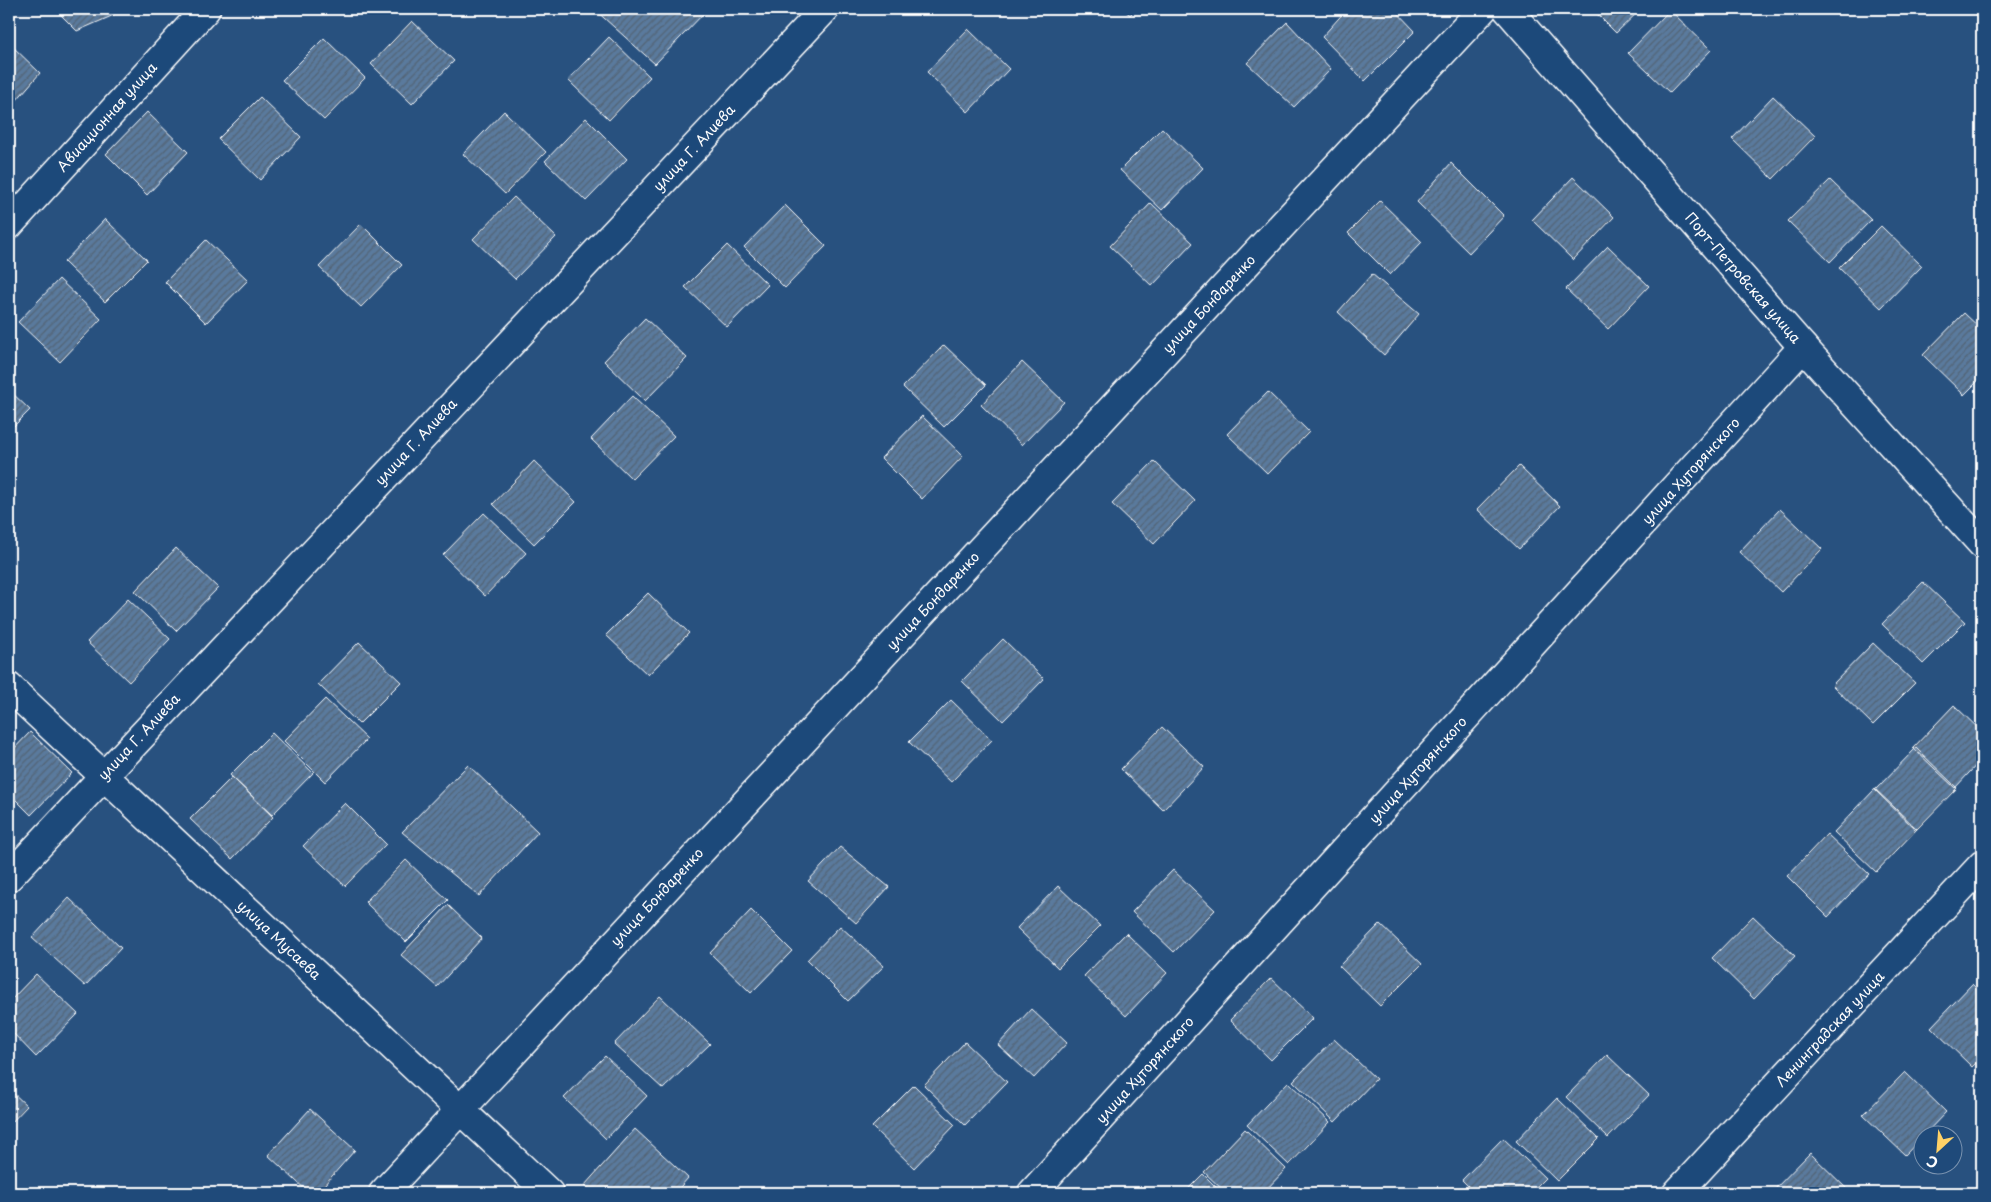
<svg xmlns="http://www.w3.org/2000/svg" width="1991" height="1202" font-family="'Playpen Sans',sans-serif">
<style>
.building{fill:url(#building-hatch);stroke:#fff}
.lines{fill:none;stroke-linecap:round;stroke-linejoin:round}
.street-casing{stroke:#fff;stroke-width:31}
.secondary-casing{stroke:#fff;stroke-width:31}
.street{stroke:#1f4a7a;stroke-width:28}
.secondary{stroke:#1f4a7a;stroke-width:28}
.labels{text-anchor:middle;stroke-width:4.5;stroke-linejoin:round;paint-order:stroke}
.street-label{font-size:14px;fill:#fff;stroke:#1f4a7a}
</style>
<defs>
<pattern id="building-hatch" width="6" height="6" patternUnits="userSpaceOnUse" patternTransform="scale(1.25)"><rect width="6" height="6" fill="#5a7a9d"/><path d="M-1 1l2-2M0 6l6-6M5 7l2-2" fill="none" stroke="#536374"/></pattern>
</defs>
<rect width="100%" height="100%" fill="#28517f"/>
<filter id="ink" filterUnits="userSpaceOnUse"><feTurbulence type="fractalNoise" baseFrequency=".02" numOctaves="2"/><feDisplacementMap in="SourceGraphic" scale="10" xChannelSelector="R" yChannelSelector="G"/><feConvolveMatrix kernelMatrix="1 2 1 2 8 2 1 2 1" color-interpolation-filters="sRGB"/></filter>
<g filter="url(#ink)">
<path class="building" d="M55,9H116L114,15L77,31Z
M594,9H708L655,64Z
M1123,9H1136L1130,15Z
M1347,9H1394L1415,31L1365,81L1322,37Z
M1592,9H1641L1616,33Z
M1670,10L1711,50L1670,93L1628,53Z
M412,21L454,61L412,104L371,64Z
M1287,22L1331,69L1294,107L1247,63Z
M968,29L1009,69L968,112L927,72Z
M609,37L650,77L609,120L568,80Z
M324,38L365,78L324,120L282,80Z
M9,43L40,73L9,109Z
M1773,96L1815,136L1773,179L1732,139Z
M260,97L301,137L260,180L218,139Z
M504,111L546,152L505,194L463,154Z
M147,112L188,152L147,195L106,154Z
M586,118L627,159L586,201L545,161Z
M1162,128L1203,168L1162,210L1120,170Z
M1451,163L1504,216L1469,253L1417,202Z
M1573,177L1614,217L1573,260L1532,220Z
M1830,180L1871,220L1830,262L1788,221Z
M514,197L556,237L515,279L473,239Z
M1380,201L1422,242L1390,275L1348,233Z
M1151,203L1193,243L1152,286L1110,246Z
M785,205L826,246L785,288L744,247Z
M105,219L147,260L105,302L64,262Z
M361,224L402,265L361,307L319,267Z
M1881,226L1922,266L1881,308L1839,268Z
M206,240L248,280L206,323L165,282Z
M727,245L768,285L727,327L685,287Z
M1608,246L1649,286L1608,329L1566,289Z
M1372,274L1419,314L1384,355L1338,312Z
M59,279L101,319L60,362L18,322Z
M1964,313L1982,330V377L1964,395L1923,355Z
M645,318L687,358L645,401L604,361Z
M944,345L986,385L944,427L903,387Z
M1022,362L1064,402L1022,445L981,405Z
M9,390L30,410L9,431Z
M1268,392L1309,432L1268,474L1227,434Z
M632,396L674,436L632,479L591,439Z
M922,416L963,456L922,499L881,458Z
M534,461L576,502L534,544L493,504Z
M1154,461L1195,501L1154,544L1112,504Z
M1519,466L1560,506L1519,549L1477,509Z
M1780,509L1822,549L1781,592L1739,552Z
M484,513L526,553L485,596L443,555Z
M176,548L218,588L176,631L135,591Z
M1923,582L1965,622L1923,664L1882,624Z
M648,593L689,633L648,675L606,635Z
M128,599L170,639L129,682L87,642Z
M1003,639L1044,679L1003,721L962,681Z
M359,642L401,682L359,724L318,684Z
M1873,643L1915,683L1873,725L1832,685Z
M325,699L367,739L325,782L284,741Z
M951,700L992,740L951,782L909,742Z
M1954,705L1982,732V759L1955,788L1913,748Z
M1162,727L1204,767L1163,810L1121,769Z
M30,732L72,773L31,815L9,793V754Z
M272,733L313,773L272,815L230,775Z
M1916,748L1957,788L1916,830L1875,790Z
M468,765L538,832L479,896L402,832Z
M232,777L273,817L232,859L190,819Z
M1875,789L1917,829L1876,872L1834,832Z
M345,803L386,844L345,886L303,846Z
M1827,834L1869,874L1828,917L1787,876Z
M840,847L889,887L856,923L808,881Z
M406,860L448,900L406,942L365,902Z
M1173,870L1215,910L1174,952L1132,912Z
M1058,886L1100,926L1058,968L1017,928Z
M69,898L121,948L85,986L32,938Z
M448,905L482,938L437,987L401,955Z
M751,910L792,951L751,993L710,953Z
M1753,916L1795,956L1754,999L1712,958Z
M1380,924L1422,964L1380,1006L1339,966Z
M840,926L884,966L848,1001L807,960Z
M1126,933L1167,973L1126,1016L1084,976Z
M36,974L78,1014L36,1057L9,1029V1002Z
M1271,978L1313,1018L1271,1060L1230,1020Z
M1972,984L1982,994V1057L1972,1067L1931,1027Z
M660,996L710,1044L663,1089L614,1044Z
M1031,1009L1067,1043L1034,1078L998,1045Z
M1334,1039L1376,1079L1335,1122L1293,1081Z
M965,1042L1007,1082L965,1125L924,1085Z
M1607,1055L1649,1095L1608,1138L1566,1097Z
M605,1056L647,1096L606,1139L564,1098Z
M1905,1072L1946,1112L1905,1155L1863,1115Z
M1288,1082L1330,1122L1289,1165L1247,1125Z
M914,1085L955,1125L914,1168L872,1127Z
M9,1089L27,1106L9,1125Z
M1557,1098L1599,1139L1557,1181L1516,1141Z
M310,1109L355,1150L317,1193H309L268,1155Z
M635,1129L688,1178L675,1193H594L584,1186Z
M1245,1129L1286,1169L1263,1193H1226L1204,1172Z
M1503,1138L1545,1178L1530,1193H1475L1462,1180Z
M1810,1153L1851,1193H1771Z
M1203,1174L1222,1193H1184Z"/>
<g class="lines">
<defs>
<path id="street" d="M9,225L206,9
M9,877L825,9
M383,1193L1483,9
M1032,1193L1803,347
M1677,1193L1982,865"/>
<path id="secondary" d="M1507,9L1803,347L1982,544
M9,687L549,1193"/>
</defs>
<use href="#street" class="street-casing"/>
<use href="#secondary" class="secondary-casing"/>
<use href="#street" class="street"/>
<use href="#secondary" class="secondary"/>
</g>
</g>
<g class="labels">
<g class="street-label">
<text transform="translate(107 117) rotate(-48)" y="5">Авиационная улица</text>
<text transform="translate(694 148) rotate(-47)" y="5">улица Г. Алиева</text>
<text transform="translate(1743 278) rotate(49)" y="5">Порт-Петровская улица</text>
<text transform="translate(1209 304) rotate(-47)" y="5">улица Бондаренко</text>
<text transform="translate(416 442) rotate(-47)" y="5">улица Г. Алиева</text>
<text transform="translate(1691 471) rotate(-48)" y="5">улица Хуторянского</text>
<text transform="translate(933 601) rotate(-47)" y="5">улица Бондаренко</text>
<text transform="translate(139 737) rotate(-47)" y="5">улица Г. Алиева</text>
<text transform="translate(1418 770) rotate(-48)" y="5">улица Хуторянского</text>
<text transform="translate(657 897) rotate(-47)" y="5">улица Бондаренко</text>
<text transform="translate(279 940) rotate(43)" y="5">улица Мусаева</text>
<text transform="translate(1830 1029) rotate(-47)" y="5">Ленинградская улица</text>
<text transform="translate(1145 1070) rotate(-48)" y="5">улица Хуторянского</text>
</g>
</g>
<rect width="1991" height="1202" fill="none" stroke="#1f4a7a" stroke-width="30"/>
<rect x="15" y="15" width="1961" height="1172" fill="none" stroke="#fff" stroke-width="2" filter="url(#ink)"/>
<g transform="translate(1938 1150) rotate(206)"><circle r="24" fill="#1f4a7a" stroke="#7992af"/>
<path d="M0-4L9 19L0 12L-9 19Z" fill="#ffd166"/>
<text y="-8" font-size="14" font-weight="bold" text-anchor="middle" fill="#ffffff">С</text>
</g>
</svg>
